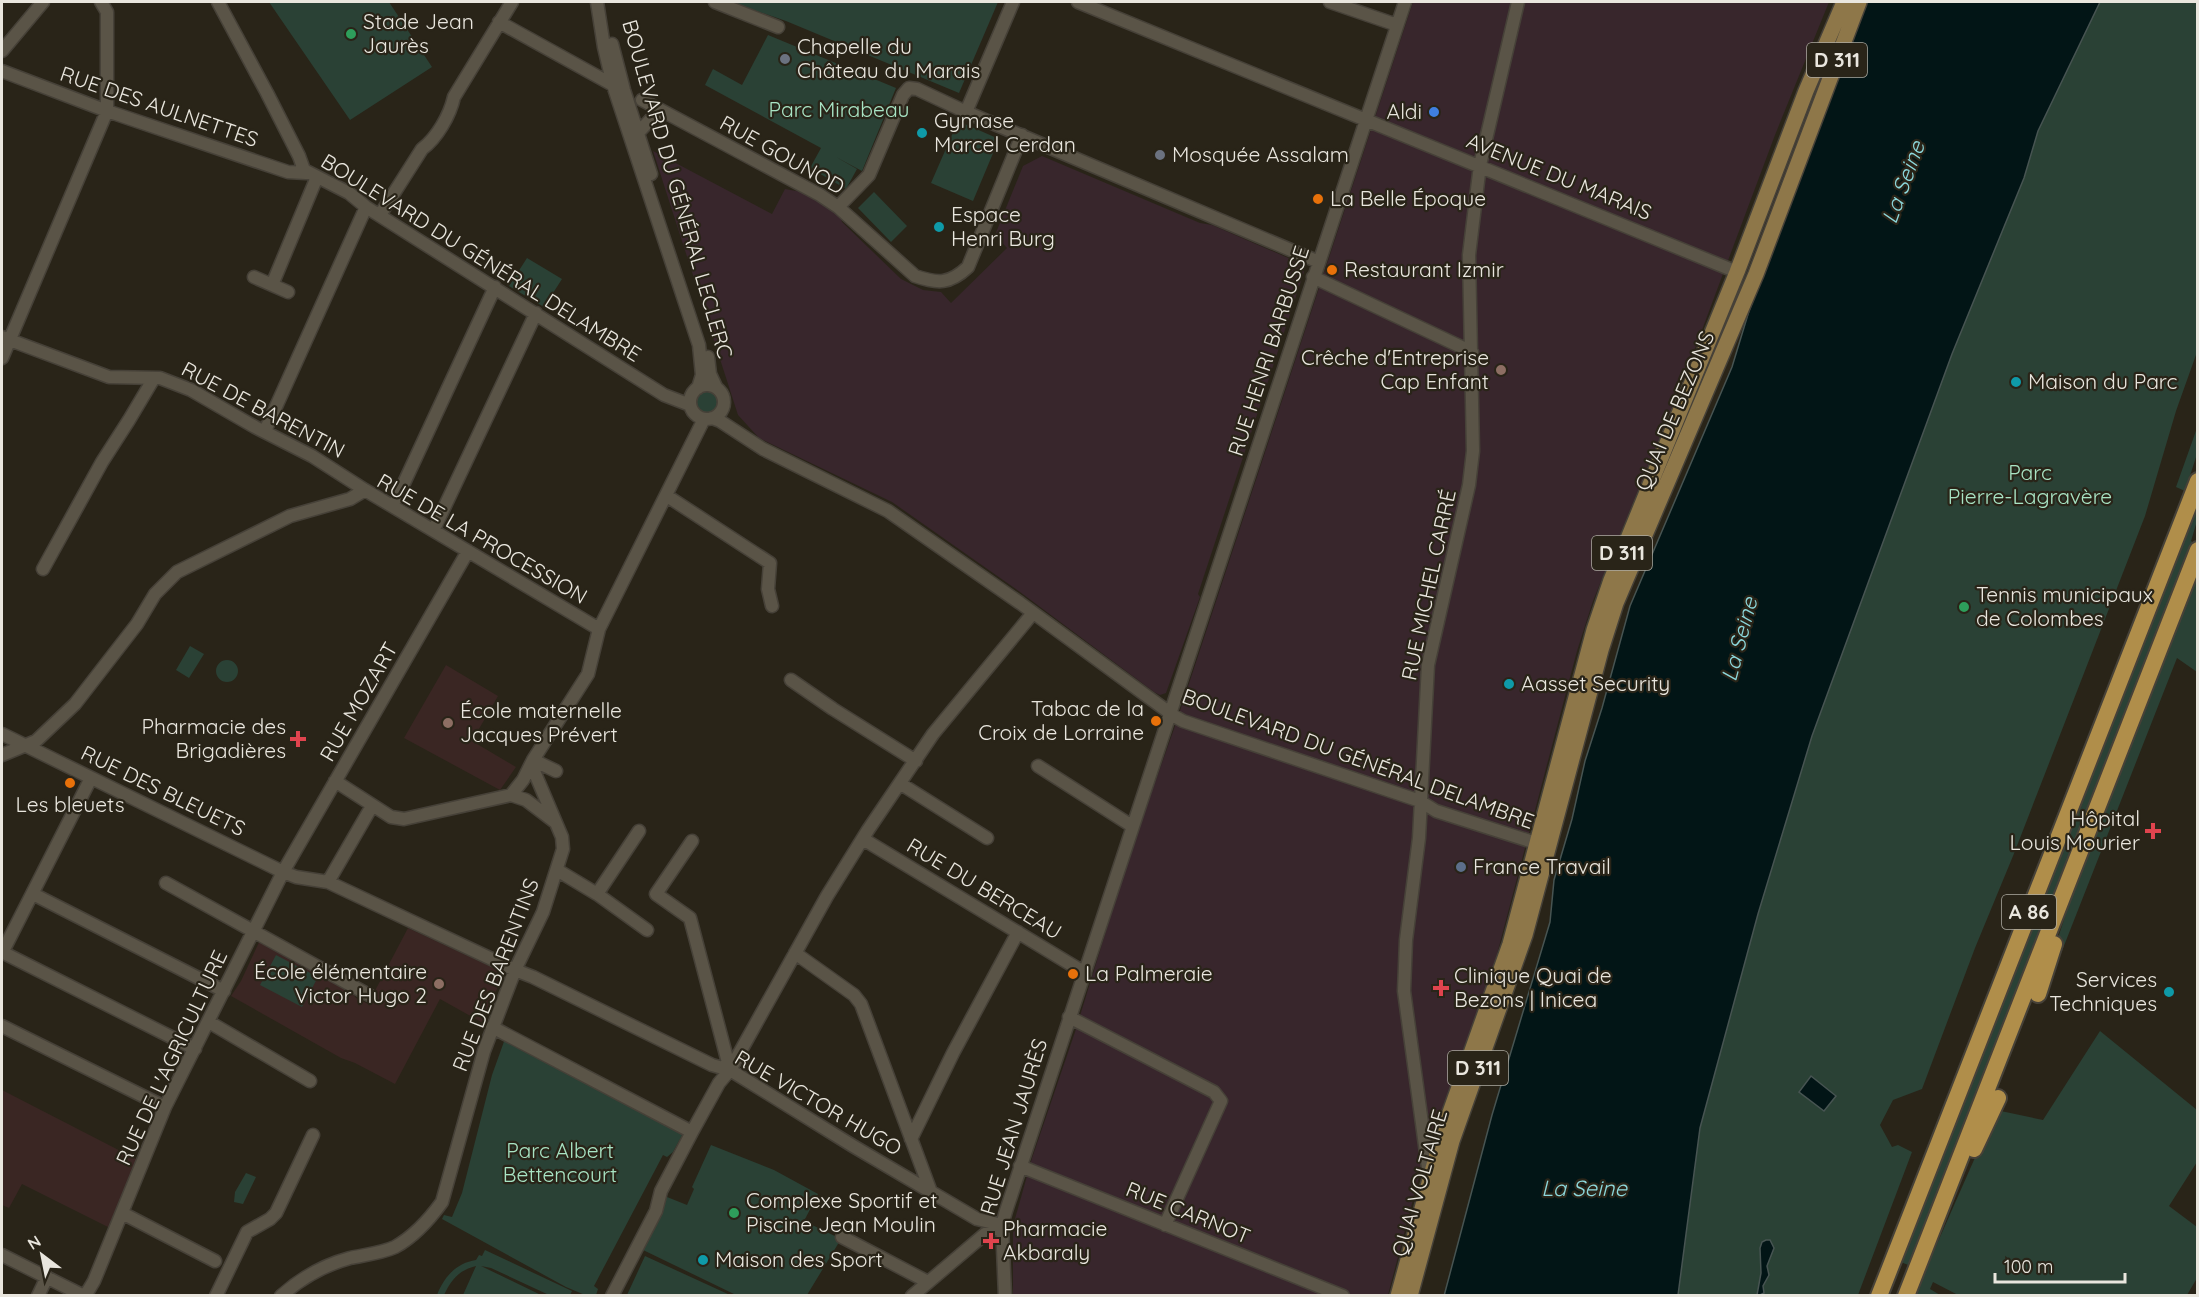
<svg xmlns="http://www.w3.org/2000/svg" width="2199" height="1297" font-family="Quicksand,sans-serif">
<style>
.industrial{fill:#38262c}
.education{fill:#3a2623}
.green{fill:#2a4135}
.water{fill:#021516;stroke:#475452;stroke-width:1.5}
.lines{fill:none;stroke-linecap:round;stroke-linejoin:round}
.minor-casing{stroke:#464138;stroke-width:15}
.major-casing{stroke:#464138;stroke-width:18}
.highway-casing{stroke:#464138;stroke-width:20}
.minor{stroke:#5a5447;stroke-width:12}
.major{stroke:#8e7749;stroke-width:15}
.highway{stroke:#b08e4a;stroke-width:16}
.leisure-dot{fill:#2e9e5b;stroke:#292418;stroke-width:2}
.worship-dot{fill:#6b7280;stroke:#292418;stroke-width:2}
.shop-dot{fill:#3f7fe0;stroke:#292418;stroke-width:2}
.culture-dot{fill:#0f9aa8;stroke:#292418;stroke-width:2}
.food-dot{fill:#e8710a;stroke:#292418;stroke-width:2}
.education-dot{fill:#8d6e63;stroke:#292418;stroke-width:2}
.health-dot{fill:#e0444e;stroke:#292418;stroke-width:2}
.service-dot{fill:#5c6f8a;stroke:#292418;stroke-width:2}
.labels{text-anchor:middle;stroke-width:4.5;stroke-linejoin:round;paint-order:stroke}
.shield{fill:#292418;stroke:#afaca3;stroke-width:1.5}
.shield-label{font-size:20px;font-weight:bold;fill:#e9e6de}
.poi-label{font-size:21px;fill:#e9e6de;stroke:#292418;text-anchor:start}
.street-label{font-size:21px;fill:#e9e6de;stroke:#292418}
.park-label{font-size:21px;fill:#a8e4c4;stroke:#292418}
.water-label{font-size:22px;font-style:italic;fill:#8cd8dc;stroke:#292418}
</style>
<rect width="100%" height="100%" fill="#292418"/>
<path class="industrial" d="M1413,2H1829L1775,135L1687,370L1593,601L1577,651L1496,958L1420,1173L1388,1295H1013V1226L1032,1158L1075,1032L1129,856L1175,726Z
M653,151L772,214L785,189L802,192L840,215L842,222L901,279L923,290L941,292L951,303L1007,248L995,235L1023,166L1042,156L1200,223L1212,225L1300,263L1304,272L1198,594L1200,597L1166,693L1160,695L1154,692L1020,592L892,502L759,438L738,415Z"/>
<path class="education" d="M446,665L498,696L472,741L516,767L500,790L404,738Z
M408,928L498,970L502,979L493,997L483,1023L440,999L395,1084L355,1063L341,1058L231,996L241,981L261,938L343,982L356,998L368,1004Z
M2,1090L138,1160L110,1228L22,1184L9,1208L2,1205Z"/>
<path class="green" d="M269,2H389L432,67L350,120Z
M730,2H998L959,93L786,21Z
M2100,2H2197V352L2176,411L2145,516L2013,856L1975,948L1922,1089L1893,1100L1880,1125L1892,1147L1898,1145L1912,1152L1858,1295L1678,1296L1700,1128L1758,914L1812,736L1952,354L2024,178L2038,131Z
M768,35L896,88L862,171L836,157L857,169L846,189L810,168L821,148L705,85L713,69L742,85Z
M958,121L999,139L973,201L931,183Z
M874,192L907,226L891,242L858,208Z
M527,258L562,279L544,307L509,286Z
M696 402a11 11 0 1 1 22 0a11 11 0 1 1-22 0Z
M2197,428V454L2185,491L2176,487Z
M2191,512L2197,514V521L2191,541L2195,544L1911,1266L1898,1261Z
M2197,571V672L2177,658L2047,989L2045,978L2069,904Z
M190,646L204,654L189,678L176,670Z
M216 671a11 11 0 1 1 22 0a11 11 0 1 1-22 0Z
M276,955L318,977L302,1007L260,985Z
M2100,1031L2197,1110V1162L2169,1206L2197,1227V1278L2187,1295H1958L1933,1282L1930,1289L1940,1295L1914,1296L1996,1110L2043,1120Z
M506,1036L687,1126L673,1152L667,1157L663,1155L594,1286L598,1289L596,1295H585L566,1287L442,1219L444,1215L452,1217L462,1193L492,1075Z
M711,1145L774,1170L818,1194L804,1221L841,1239L807,1295H736L641,1249L667,1197L687,1205L694,1189L692,1187Z
M246,1173L256,1177L243,1204L234,1202L235,1192Z
M485,1250L572,1291L570,1295H549L491,1268L481,1266L541,1295H463L476,1266C459,1270 451,1280 444,1295H437C444,1277 456,1263 476,1260L479,1255L482,1256Z
M645,1256L730,1295H627Z"/>
<path class="water" d="M1867,2H2100L2038,131L2024,178L1952,354L1812,736L1758,914L1700,1128L1678,1295L1444,1296L1492,1115L1550,922L1554,880L1572,819L1585,761L1602,708L1630,606L1732,367L1749,311Z
M1811,1076L1836,1096L1824,1111L1799,1092Z
M1766,1240H1770L1774,1248L1767,1266L1769,1275L1763,1286L1764,1293L1760,1295H1757L1761,1273L1760,1248L1762,1242Z"/>
<g class="lines">
<defs>
<path id="minor" d="M218,2L267,93L299,156L304,170L349,193L366,207L664,395L690,405
M597,2L604,47L613,85L699,345L702,375L698,388
M715,2L778,27
M1078,2L1737,272
M1330,2L1397,25
M499,22L613,85
M612,44L624,90L651,174
M2,51L43,2
M2,71L107,111L288,172L306,173
M642,100L820,195L838,207L915,276C938,284 950,284 968,267L1022,135
M966,112L1013,2
M638,133L650,120L663,112
M838,207L869,175L903,95L909,88L917,89L966,112L1319,262
M380,215L422,149C437,138 450,115 454,97L512,2
M254,277L288,292
M1313,277L1472,352
M272,285L317,177
M2,337L109,377L160,378L191,390L255,427L312,456L365,490L599,629
M708,357L710,374L716,387
M2,358L107,111V12L101,2
M690 402a17 17 0 1 1 34 0a17 17 0 1 1-34 0Z
M712,418L720,421L763,449L888,511L1020,603L1174,716L1183,721L1420,801L1436,811L1536,843
M265,431L366,207
M667,496L770,563L768,589L772,606
M397,498L495,287
M436,525L536,313
M43,569L102,462L129,420L154,378
M791,680L833,709L916,761
M2,734L283,872L296,877L328,882L515,970L533,977L712,1065L730,1070L853,1146L977,1219L1002,1225
M2,755L36,741L75,704L137,624L155,594L177,572L290,516L350,499L365,490
M533,760L556,771
M1038,766L1132,826
M335,781L391,817L404,819L511,795L526,800L555,822
M901,784L987,838
M511,795L523,780L533,760L588,674L599,629L704,419
M863,839L1085,973
M692,841L656,894L690,918L730,1070
M557,870L597,894L647,930
M328,882L372,806
M166,883L369,995
M33,894L224,991
M597,894L639,831
M2,952L195,1049
M2,953L91,778
M795,953L854,995L861,1004L931,1192
M1069,1017L1214,1092L1221,1101L1165,1225
M209,1022L310,1081
M2,1026L165,1107
M492,1027L692,1132
M911,1139L953,1053L1018,932
M1020,1166L1343,1296
M1429,1175L1404,991L1406,940L1419,838L1428,665L1469,485L1473,451L1469,255L1480,165L1518,2
M122,1213L215,1261
M842,1237L928,1282
M2,1255L84,1296
M38,1296L47,1277
M85,1296L94,1281L165,1107L283,872L468,551
M216,1296L247,1232L270,1219L276,1213L313,1135
M281,1296C301,1278 324,1265 350,1258C364,1255 382,1253 395,1247C415,1236 429,1220 442,1202L484,1051L515,970L543,912L563,849L562,837L531,764
M612,1296L656,1211L661,1191L692,1132L719,1083L730,1070L827,896L868,830L933,734L1033,613
M912,1296L985,1234L1002,1225
M1005,1296L1002,1225L1006,1211L1405,2"/>
<path id="major" d="M1398,1296L1443,1132L1510,944L1594,630L1611,580L1737,272L1806,91L1844,2
M1410,1296L1452,1141L1525,935L1601,650L1616,603L1756,274L1859,2"/>
<path id="highway" d="M2038,994L2054,944
M1974,1149L1998,1098
M1879,1296L2198,481
M1906,1296L2198,550"/>
</defs>
<use href="#minor" class="minor-casing"/>
<use href="#major" class="major-casing"/>
<use href="#highway" class="highway-casing"/>
<use href="#minor" class="minor"/>
<use href="#major" class="major"/>
<use href="#highway" class="highway"/>
</g>
<g class="leisure-dot">
<circle cx="351" cy="34" r="6"/>
<circle cx="1964" cy="607" r="6"/>
<circle cx="734" cy="1213" r="6"/>
</g>
<g class="worship-dot">
<circle cx="785" cy="59" r="6"/>
<circle cx="1160" cy="155" r="6"/>
</g>
<circle class="shop-dot" cx="1434" cy="112" r="6"/>
<g class="culture-dot">
<circle cx="922" cy="133" r="6"/>
<circle cx="939" cy="227" r="6"/>
<circle cx="2016" cy="382" r="6"/>
<circle cx="1509" cy="684" r="6"/>
<circle cx="2169" cy="992" r="6"/>
<circle cx="703" cy="1260" r="6"/>
</g>
<g class="food-dot">
<circle cx="1318" cy="199" r="6"/>
<circle cx="1332" cy="270" r="6"/>
<circle cx="1156" cy="721" r="6"/>
<circle cx="70" cy="783" r="6"/>
<circle cx="1073" cy="974" r="6"/>
</g>
<g class="education-dot">
<circle cx="1501" cy="370" r="6"/>
<circle cx="448" cy="723" r="6"/>
<circle cx="439" cy="984" r="6"/>
</g>
<g class="health-dot">
<path d="M295 730h6v6h6v6h-6v6h-6v-6h-6v-6h6z"/>
<path d="M2150 822h6v6h6v6h-6v6h-6v-6h-6v-6h6z"/>
<path d="M1438 979h6v6h6v6h-6v6h-6v-6h-6v-6h6z"/>
<path d="M988 1232h6v6h6v6h-6v6h-6v-6h-6v-6h6z"/>
</g>
<circle class="service-dot" cx="1461" cy="867" r="6"/>
<g class="labels">
<g class="shield">
<rect x="1807" y="43" width="60" height="34" rx="4.5"/>
<rect x="1592" y="536" width="60" height="34" rx="4.5"/>
<rect x="2002" y="895" width="54" height="34" rx="4.5"/>
<rect x="1448" y="1051" width="60" height="34" rx="4.5"/>
</g>
<g class="shield-label">
<text x="1837" y="67">D 311</text>
<text x="1622" y="560">D 311</text>
<text x="2029" y="919">A 86</text>
<text x="1478" y="1075">D 311</text>
</g>
<g class="poi-label">
<text x="363" y="29">Stade Jean<tspan x="363" dy="24">Jaurès</tspan></text>
<text x="797" y="54">Chapelle du<tspan x="797" dy="24">Château du Marais</tspan></text>
<text x="1422" y="119" text-anchor="end">Aldi</text>
<text x="934" y="128">Gymase<tspan x="934" dy="24">Marcel Cerdan</tspan></text>
<text x="1172" y="162">Mosquée Assalam</text>
<text x="1330" y="206">La Belle Époque</text>
<text x="951" y="222">Espace<tspan x="951" dy="24">Henri Burg</tspan></text>
<text x="1344" y="277">Restaurant Izmir</text>
<text x="1489" y="365" text-anchor="end">Crêche d'Entreprise<tspan x="1489" dy="24">Cap Enfant</tspan></text>
<text x="2028" y="389">Maison du Parc</text>
<text x="1976" y="602">Tennis municipaux<tspan x="1976" dy="24">de Colombes</tspan></text>
<text x="1521" y="691">Aasset Security</text>
<text x="1144" y="716" text-anchor="end">Tabac de la<tspan x="1144" dy="24">Croix de Lorraine</tspan></text>
<text x="460" y="718">École maternelle<tspan x="460" dy="24">Jacques Prévert</tspan></text>
<text x="286" y="734" text-anchor="end">Pharmacie des<tspan x="286" dy="24">Brigadières</tspan></text>
<text x="70" y="812" text-anchor="middle">Les bleuets</text>
<text x="2140" y="826" text-anchor="end">Hôpital<tspan x="2140" dy="24">Louis Mourier</tspan></text>
<text x="1473" y="874">France Travail</text>
<text x="427" y="979" text-anchor="end">École élémentaire<tspan x="427" dy="24">Victor Hugo 2</tspan></text>
<text x="1085" y="981">La Palmeraie</text>
<text x="1454" y="983">Clinique Quai de<tspan x="1454" dy="24">Bezons | Inicea</tspan></text>
<text x="2157" y="987" text-anchor="end">Services<tspan x="2157" dy="24">Techniques</tspan></text>
<text x="746" y="1208">Complexe Sportif et<tspan x="746" dy="24">Piscine Jean Moulin</tspan></text>
<text x="1003" y="1236">Pharmacie<tspan x="1003" dy="24">Akbaraly</tspan></text>
<text x="715" y="1267">Maison des Sport</text>
</g>
<g class="street-label">
<text transform="translate(159 107) rotate(19)" y="7">RUE DES AULNETTES</text>
<text transform="translate(782 155) rotate(29)" y="7">RUE GOUNOD</text>
<text transform="translate(1559 177) rotate(22)" y="7">AVENUE DU MARAIS</text>
<text transform="translate(677 189) rotate(74)" y="7">BOULEVARD DU GÉNÉRAL LECLERC</text>
<text transform="translate(481 258) rotate(32)" y="7">BOULEVARD DU GÉNÉRAL DELAMBRE</text>
<text transform="translate(1269 351) rotate(-72)" y="7">RUE HENRI BARBUSSE</text>
<text transform="translate(263 410) rotate(28)" y="7">RUE DE BARENTIN</text>
<text transform="translate(1675 411) rotate(-67)" y="7">QUAI DE BEZONS</text>
<text transform="translate(482 539) rotate(30)" y="7">RUE DE LA PROCESSION</text>
<text transform="translate(1429 585) rotate(-78)" y="7">RUE MICHEL CARRÉ</text>
<text transform="translate(359 702) rotate(-60)" y="7">RUE MOZART</text>
<text transform="translate(1358 759) rotate(20)" y="7">BOULEVARD DU GÉNÉRAL DELAMBRE</text>
<text transform="translate(163 791) rotate(26)" y="7">RUE DES BLEUETS</text>
<text transform="translate(984 889) rotate(31)" y="7">RUE DU BERCEAU</text>
<text transform="translate(496 975) rotate(-69)" y="7">RUE DES BARENTINS</text>
<text transform="translate(172 1058) rotate(-65)" y="7">RUE DE L'AGRICULTURE</text>
<text transform="translate(818 1103) rotate(30)" y="7">RUE VICTOR HUGO</text>
<text transform="translate(1014 1127) rotate(-73)" y="7">RUE JEAN JAURÈS</text>
<text transform="translate(1420 1183) rotate(-74)" y="7">QUAI VOLTAIRE</text>
<text transform="translate(1188 1213) rotate(22)" y="7">RUE CARNOT</text>
</g>
<g class="park-label">
<text x="839" y="117">Parc Mirabeau</text>
<text x="2030" y="480">Parc<tspan x="2030" dy="24">Pierre-Lagravère</tspan></text>
<text x="560" y="1158">Parc Albert<tspan x="560" dy="24">Bettencourt</tspan></text>
</g>
<g class="water-label">
<text transform="translate(1903 182) rotate(-70)" y="8">La Seine</text>
<text transform="translate(1739 639) rotate(-75)" y="8">La Seine</text>
<text x="1584" y="1196">La Seine</text>
</g>
</g>
<rect width="2199" height="1297" fill="none" stroke="#e9e6de" stroke-width="6"/>
<g transform="translate(42 1255) rotate(328)" stroke="#292418" stroke-width="4.5" paint-order="stroke">
<path d="M0-4.5L10 22L0 15L-10 22Z" fill="#e9e6de"/>
<text y="-9" font-size="16" font-weight="bold" text-anchor="middle" fill="#e9e6de">N</text>
</g>
<path d="M1995 1273v9h130v-9" fill="none" stroke="#e9e6de" stroke-width="3"/>
<text x="2004" y="1273" font-size="18" fill="#e9e6de" stroke="#292418" stroke-width="4.5" paint-order="stroke">100 m</text>
</svg>
